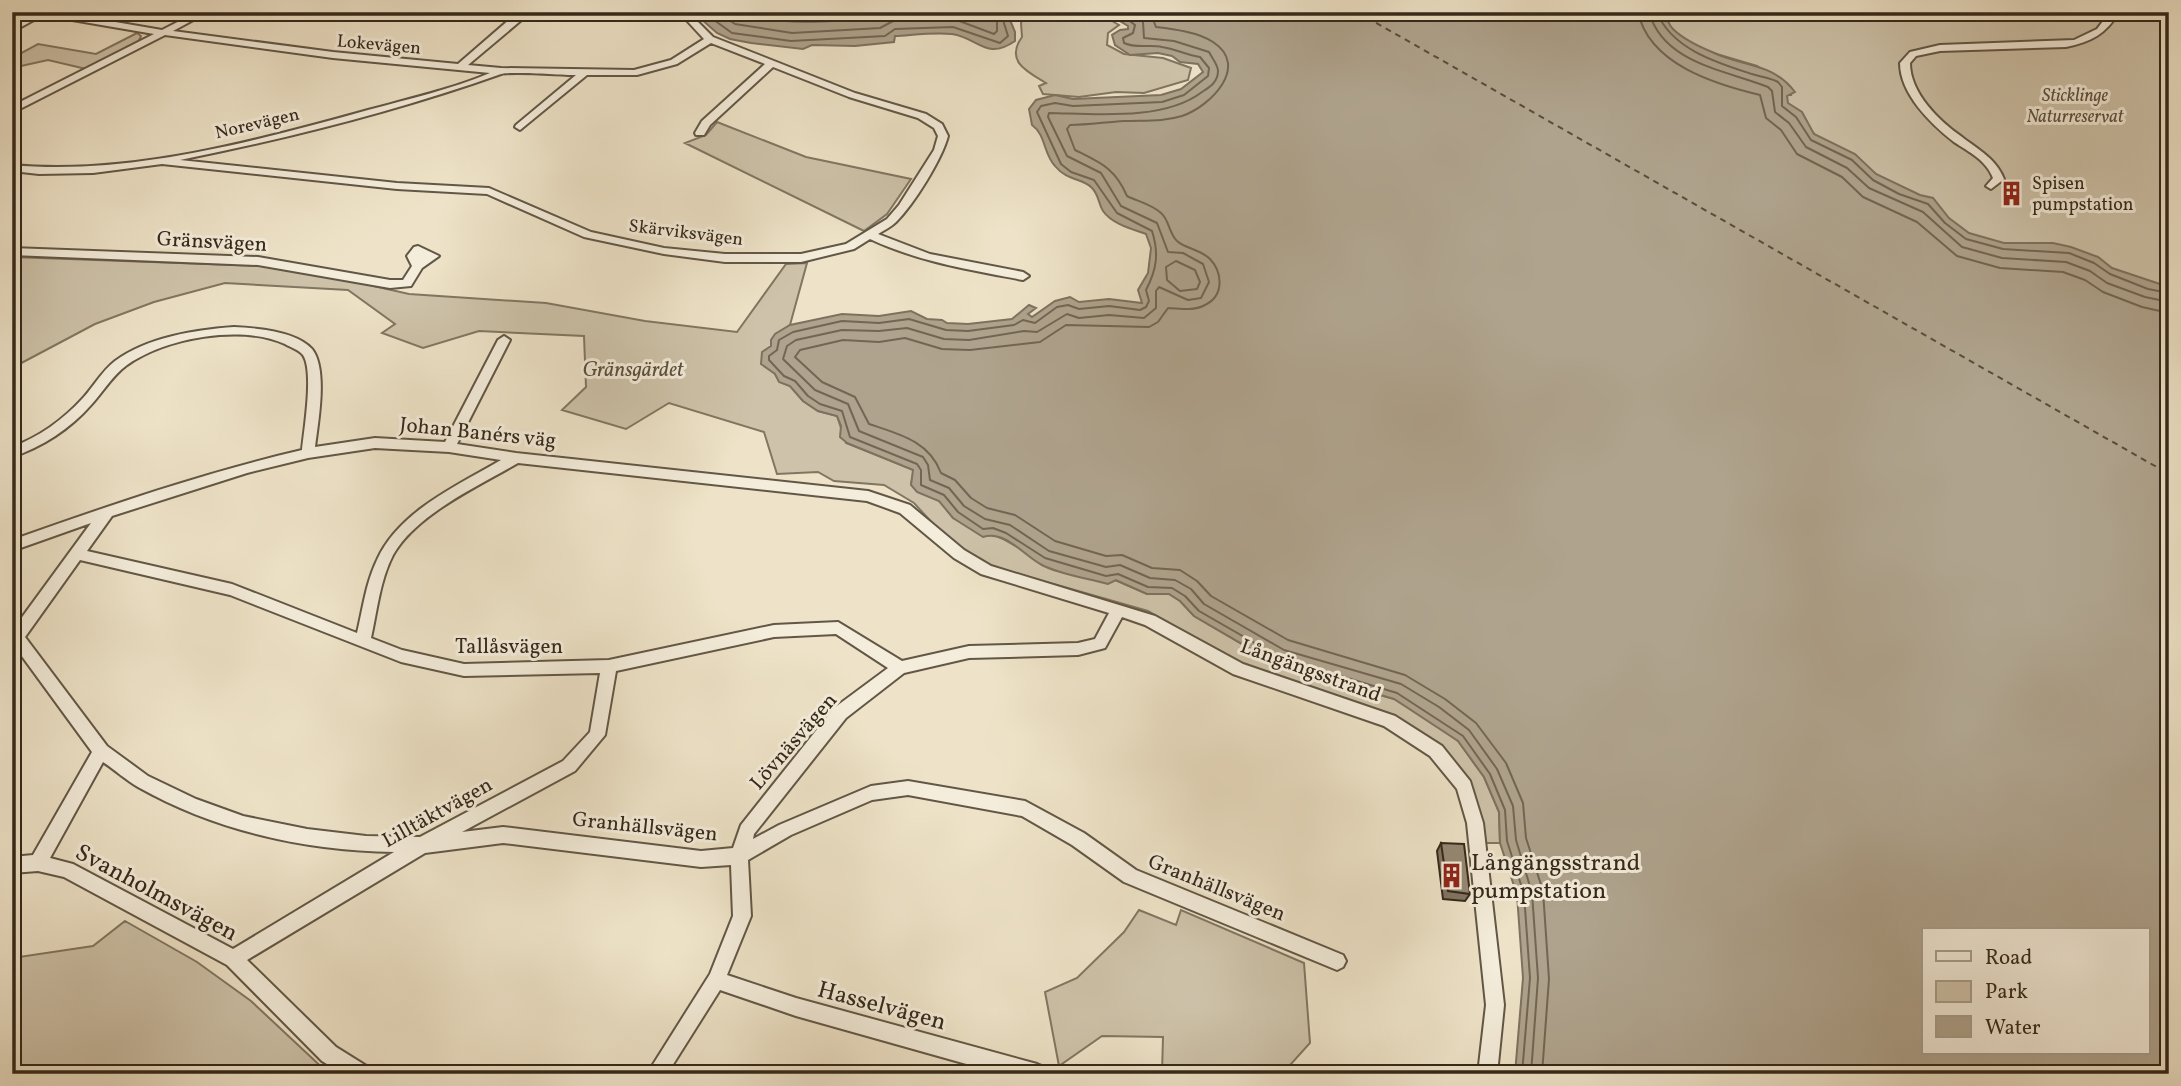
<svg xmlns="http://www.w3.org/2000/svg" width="2181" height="1086" font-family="Vollkorn,serif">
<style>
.green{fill:#cec3aa;stroke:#817662;stroke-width:2}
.water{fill:#afa38d;stroke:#7e725f;stroke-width:2;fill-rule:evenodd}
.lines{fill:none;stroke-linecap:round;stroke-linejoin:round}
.shore{stroke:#726654;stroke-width:2}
.ferry{stroke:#594d3c;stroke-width:2;stroke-dasharray:6 5;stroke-linecap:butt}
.minor-casing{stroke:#625746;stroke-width:4}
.minor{fill:#f4eddb;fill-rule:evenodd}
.wall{fill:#807664;stroke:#34281a;stroke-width:2}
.building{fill:#958974;stroke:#34281a;stroke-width:2}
.labels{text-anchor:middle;stroke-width:6;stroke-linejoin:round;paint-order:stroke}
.far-street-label{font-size:18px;fill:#34281a;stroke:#f4eddb}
.far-park-label{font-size:18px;font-style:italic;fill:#5a4f3e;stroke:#f4eddb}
.far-poi-label{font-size:18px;fill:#34281a;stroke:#f4eddb;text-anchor:start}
.street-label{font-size:21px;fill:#34281a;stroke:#f4eddb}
.park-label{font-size:21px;font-style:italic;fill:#5a4f3e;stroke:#f4eddb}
.near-poi-label{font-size:24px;fill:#34281a;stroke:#f4eddb;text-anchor:start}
.near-street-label{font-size:24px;fill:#34281a;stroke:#f4eddb}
</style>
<rect width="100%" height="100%" fill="#eee3c8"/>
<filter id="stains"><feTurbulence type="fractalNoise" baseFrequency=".00286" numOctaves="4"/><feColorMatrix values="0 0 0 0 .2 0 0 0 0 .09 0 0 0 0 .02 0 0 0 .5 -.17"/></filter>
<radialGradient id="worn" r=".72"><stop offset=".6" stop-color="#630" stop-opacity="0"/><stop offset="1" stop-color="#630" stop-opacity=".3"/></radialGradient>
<path class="green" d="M1027,12H1096L1119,25L1108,33L1107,45L1124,54L1163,58L1191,68L1188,80L1144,93L1116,92L1079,97L1043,94L1039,86L1046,83C1026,71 1005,61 1022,37L1021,23Z
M1657,12H2169V290L2032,244L1997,243L1961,232L1919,196L1900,191L1833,144L1817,137L1786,103V95H1791L1790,90L1757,66L1703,50L1671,30Z
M137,33L141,36L138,43L86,69L48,60L12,68V58L38,44L96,54Z
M717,122L806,157L911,179L887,214L864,231L685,143L706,135Z
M12,257L290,267L409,294L546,303L645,321L737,332L786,264L807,263L790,325L771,340L775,374L780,382L790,386L803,401L818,411L837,416L846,443L914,470L911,484L918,492L940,501L953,518L1003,539L1030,554L1042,565L1115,580L1147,594H1169L1180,601L1194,616L1278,665L1394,699L1430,720L1458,741L1484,777L1499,812L1500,843H1485L1473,798L1428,737L1224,656L1148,611L990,566L967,553L936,527L914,503L884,485L834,481L818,472L777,474L764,432L669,403L626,429L562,410L586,387L584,336L479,331L423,348L382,333L395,324L348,290L225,283L154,302L95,324L12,368Z
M1139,910L1176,925L1181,910L1304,963L1310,1043L1282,1074H1162L1163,1037L1102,1036L1059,1066L1045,992L1077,978L1124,932Z
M125,921L197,962L251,1001L329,1074H145L141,1071L138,1074H12V958L93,946Z"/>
<path class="water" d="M693,12H1020L1010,20L1015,32V41C986,61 979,38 952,34C934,32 913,35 895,36L894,42L855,46L812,45L803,49L751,43L730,39L717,33Z
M1105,12H1661C1668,18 1668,24 1673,29C1682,38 1700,47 1712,52C1743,67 1772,62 1795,92L1787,96L1788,103L1802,112L1814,134L1855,154L1876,174L1920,195L1933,198L1949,218L1969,233L2004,243H2053L2071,247L2098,257L2112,268L2169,287V1074H1515L1523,978L1517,895L1500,843L1499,812L1484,777L1458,741L1394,699L1278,665L1194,616L1180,601L1169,594H1147L1116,580L1108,584C1087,578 1061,575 1042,565C1024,556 1006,530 983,537L953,518L939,501L917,492L911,485L913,470L847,443L840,437L841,426L837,416L818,411L803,401L790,386L779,382L775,374L761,364L762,352L771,346V340L775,334L790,325L842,314L879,316L911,311L927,319L942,320L947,323L968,324L1012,319L1029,305L1036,308L1028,314L1032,317L1055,301L1070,297L1079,302L1109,299L1142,303L1138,290L1148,273L1151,248L1146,234C1132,229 1112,224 1103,211C1098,203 1099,194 1091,187C1082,178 1067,181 1055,166C1043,153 1046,135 1032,125L1029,109L1036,100L1055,95L1073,99L1161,95L1181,89L1203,72L1198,64L1180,62L1172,56L1158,53L1130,55L1115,45L1112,35L1120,30L1128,29V26ZM1924,930H2148V1053H1924Z"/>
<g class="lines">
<path class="shore" d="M703,12L732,33L791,41L885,36L895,29L953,27L1000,43L1008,36L1003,20L1008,12
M717,12L735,24L792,33L880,28L895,20L954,19L994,34L997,31V12
M735,12C780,26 829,22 875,18L884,12
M1118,12L1135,25L1133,33L1123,38L1124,43C1137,49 1149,44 1162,47C1176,49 1186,55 1200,57L1209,68L1208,76L1184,95L1162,102L1073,106L1055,103L1041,106L1037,112L1061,164L1071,172L1094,180L1117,213L1152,231C1159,253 1157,269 1146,290L1149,301L1146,307L1140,310L1109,306L1079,309L1068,305L1057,307L1035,323L1023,320L1014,325L968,331L946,330L909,319L879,323L842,321L793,332L779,340L777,350L769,356V360L784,376L795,381L808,396L820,404L842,411L850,437L917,464L921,470V485L944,495L958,512L983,529L993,528L1006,533L1045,558L1106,576L1118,574L1148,587L1172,588L1185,596L1199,611L1281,658L1397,693L1463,736L1490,774L1505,810L1507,841L1524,894L1530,978L1522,1074
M1136,12L1143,22L1144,38L1174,41L1209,52C1212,58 1218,65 1218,71C1218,82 1210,87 1202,92C1164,121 1096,114 1049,113L1048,117L1067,156L1101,173L1121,206L1157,223L1168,252L1183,253L1203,264L1209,282L1201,298L1188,300L1159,287L1156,291V308L1144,318L1109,315L1079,318L1067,314L1037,332L1024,331L969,340L944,339L907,328L879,331L842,330L796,340L787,346L783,359L815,390L848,404L859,431L923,457L928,465L930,480L949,488L964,506L985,519L1010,525L1049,551L1106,567L1120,565L1150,578L1175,580L1191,589L1204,604L1284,650L1401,684L1439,707L1469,730L1497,769L1513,806L1516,840L1532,893L1538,978L1531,1074
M1150,12L1156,27C1173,29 1198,32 1213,42C1250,66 1211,106 1182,116C1163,122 1143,120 1124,121C1106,122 1088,125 1070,125L1067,129L1075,150C1101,163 1115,168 1127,196C1137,201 1153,205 1161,213C1169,219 1169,234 1177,241C1186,249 1200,249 1210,259C1223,273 1224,296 1205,305C1194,311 1180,309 1168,308L1158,322L1149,327L1066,325L1040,342L970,350L942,349L905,338L879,342L843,340L800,350L795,357L822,382L855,397L869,424C899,434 929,441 941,473L955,480L971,498L987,508L1015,515L1055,541L1106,556L1122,555L1152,568L1180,570L1197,581L1211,596L1288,640L1405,675L1445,699L1476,723L1506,763L1523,803L1526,838L1543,891L1549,979L1542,1074
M1638,12C1649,64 1714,84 1760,95L1766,118L1781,130L1797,154L1842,177L1863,197L1917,222L1957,256L2000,268L2063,272L2085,280L2103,292L2142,307L2169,313
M1649,12C1663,63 1725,70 1768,87L1772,91L1775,112L1789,123L1806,147L1847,168L1869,188L1923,212L1962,247L2002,258L2066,262L2090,271L2107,283L2145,297L2169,302
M1657,12C1671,49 1718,63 1752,74C1761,77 1770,78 1778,82L1782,87V106L1796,117L1811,140L1852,160L1873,180L1899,194L1928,204L1945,223L1966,239L2003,249L2069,253L2094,263L2110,274L2148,289L2169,293
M1176,261L1195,270L1200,282L1197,289L1180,291L1167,280L1166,267Z"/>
<path class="ferry" d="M1357,12L2169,474"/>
<defs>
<path id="minor" d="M35,12H57L162,30L197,12H208L173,31L333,52L458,64L518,12H526L525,17L468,65L501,68L634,70L671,60L704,39L679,12H688L713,37L855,93L926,114L942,124L948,136C942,159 914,204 896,222C891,227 884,230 878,234L930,254L1023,272L1029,276L1023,280C971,270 919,262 870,239L854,249L801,262H725L664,254L584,237L487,194L397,189L162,164L93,173L39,174L12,171V165C128,176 257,141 368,110C409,99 452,89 490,73L333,58L165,35L12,113V106L154,34L43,15L12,32V25ZM711,43L765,64L702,121L695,133L696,135H704L710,125L773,67L849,97L918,118L934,128L938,136L934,150L899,205L887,219L846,244L801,254H725L664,248L591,232L489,188L397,183L180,160C289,138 397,111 501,74C512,71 561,75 576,75L516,125L515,127L520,130L587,75H637L677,64Z
M2110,12H2119C2106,34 2091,42 2066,47L1940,51L1916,56L1910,63C1910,93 1939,121 1962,137C1979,150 1996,159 2004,179L1991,189L1986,186L1993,178C1986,160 1969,152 1954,142C1931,124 1900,94 1900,63L1910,52L1940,45L2074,40L2097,29Z
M418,246L439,256L422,268L411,286L390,288L258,265L12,255V248L258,257L390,280H403L412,266L407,256L414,247Z
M234,327C256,328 296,331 312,349C328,369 318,423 315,447L375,438L445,442L498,340L504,336L510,340L457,444L516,453L868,491L910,505L964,550L991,566L1155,616L1243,664L1395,716L1442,746L1470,781L1483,823L1504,1005L1497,1074H1478L1486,1005L1467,823L1457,789L1430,756L1384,726L1233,674L1145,625L1122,617L1105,648L1078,655L969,658L904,673L846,718L754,834L753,839L779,825L871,786L908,781L1025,801L1084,833L1136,870L1343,955L1346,961L1343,967L1337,970L1124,882L1072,845L1022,816L908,795L872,800L791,835L748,860L751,916L727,975L796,998L1037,1064L1044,1067L1046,1074H1002L796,1016L720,990L667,1074H647L710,974L733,916L731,865L701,867L503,843L425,853L247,960L336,1047L368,1067L370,1074H343L322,1061L227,965L64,877L38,871L12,873V857L33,855L92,752L16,648L12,649V631L91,523L12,551V540C108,506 203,473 302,450C304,430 314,371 303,355C299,350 290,347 285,344C240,324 166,338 127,365C112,376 103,392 91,405C70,429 42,447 12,457V447C39,437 64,419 83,398C94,386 102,371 115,361C148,337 194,330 234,327ZM375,448L449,452L501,460C457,486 399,511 377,560C366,583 363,608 357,633L232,584L87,551L112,516L247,473L308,458ZM518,463L867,501L900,513L954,558L981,574L1109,613L1095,639L1078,643L969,646L902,661L838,622L774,625L609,660L464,664L402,650L371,638C377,611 380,580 393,555C416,514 479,486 518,463ZM80,560L230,595L401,662L464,676L600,673L590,732L563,761L420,837L366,836L307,829L243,816L196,799L148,776L107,746L25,637ZM836,634L888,668L834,708L741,825L733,848L701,851L503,827L462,832L575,771L605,735L616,671L774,637ZM103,762C115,770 126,780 138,787C216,831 306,851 394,852L233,949L73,864L50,858Z"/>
</defs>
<use href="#minor" class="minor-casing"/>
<use href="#minor" class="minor"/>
</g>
<path class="wall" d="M1441,843L1470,894L1465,901L1443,899L1437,851Z"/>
<path class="building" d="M1441,843L1464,844L1470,894L1448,891Z"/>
<defs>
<symbol id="building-bare" viewBox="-9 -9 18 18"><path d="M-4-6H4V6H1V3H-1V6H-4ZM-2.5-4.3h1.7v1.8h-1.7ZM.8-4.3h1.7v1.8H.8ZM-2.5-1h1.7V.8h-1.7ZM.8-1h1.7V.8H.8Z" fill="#8f2418" stroke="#f4eddb" stroke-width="2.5" paint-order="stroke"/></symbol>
</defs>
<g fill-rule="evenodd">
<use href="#building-bare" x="1994" y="176" width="35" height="35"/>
<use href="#building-bare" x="1434" y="858" width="35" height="35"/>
</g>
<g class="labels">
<g class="far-street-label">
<text transform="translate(379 44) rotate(5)" y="6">Lokevägen</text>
<text transform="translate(257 123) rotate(-13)" y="6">Norevägen</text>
<text transform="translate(686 232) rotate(7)" y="6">Skärviksvägen</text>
</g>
<g class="far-park-label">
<text x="2075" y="101">Sticklinge<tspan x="2075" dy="21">Naturreservat</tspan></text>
</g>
<g class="far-poi-label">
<text x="2032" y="189">Spisen<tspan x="2032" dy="21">pumpstation</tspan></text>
</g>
<g class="street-label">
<text transform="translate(212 241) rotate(3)" y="7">Gränsvägen</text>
<text transform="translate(478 432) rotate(6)" y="7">Johan Banérs väg</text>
<text x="509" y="653">Tallåsvägen</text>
<text transform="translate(1311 670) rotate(20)" y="7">Långängsstrand</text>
<text transform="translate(793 741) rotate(-49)" y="7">Lövnäsvägen</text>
<text transform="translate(437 812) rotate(-29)" y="7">Lilltäktvägen</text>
<text transform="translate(645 826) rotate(6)" y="7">Granhällsvägen</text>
<text transform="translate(1217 887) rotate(22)" y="7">Granhällsvägen</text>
</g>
<g class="park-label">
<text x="633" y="376">Gränsgärdet</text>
</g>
<g class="near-poi-label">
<text x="1471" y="870">Långängsstrand<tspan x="1471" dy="28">pumpstation</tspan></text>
</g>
<g class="near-street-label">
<text transform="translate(157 892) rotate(28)" y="8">Svanholmsvägen</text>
<text transform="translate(882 1005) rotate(15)" y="8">Hasselvägen</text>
</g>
</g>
<rect width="2181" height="1086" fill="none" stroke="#eee3c8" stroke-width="42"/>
<rect x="14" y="14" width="2153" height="1058" fill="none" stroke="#34281a" stroke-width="3.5"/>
<rect x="21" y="21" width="2139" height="1044" fill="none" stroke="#34281a" stroke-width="2"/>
<rect x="1922" y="928" width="228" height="126" fill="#f4eddb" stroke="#a79e8e" stroke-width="2"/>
<rect x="1936" y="951" width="35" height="10" fill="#f4eddb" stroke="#a79e8e" stroke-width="2"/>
<text x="1985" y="964" font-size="21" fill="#34281a">Road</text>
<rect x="1936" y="981" width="35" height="21" fill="#cec3aa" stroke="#a79e8e" stroke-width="2"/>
<text x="1985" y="998" font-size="21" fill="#34281a">Park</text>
<rect x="1936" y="1016" width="35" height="21" fill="#afa38d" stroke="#a79e8e" stroke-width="2"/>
<text x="1985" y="1034" font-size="21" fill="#34281a">Water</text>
<rect width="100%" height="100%" filter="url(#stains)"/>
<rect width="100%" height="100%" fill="url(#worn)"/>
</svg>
